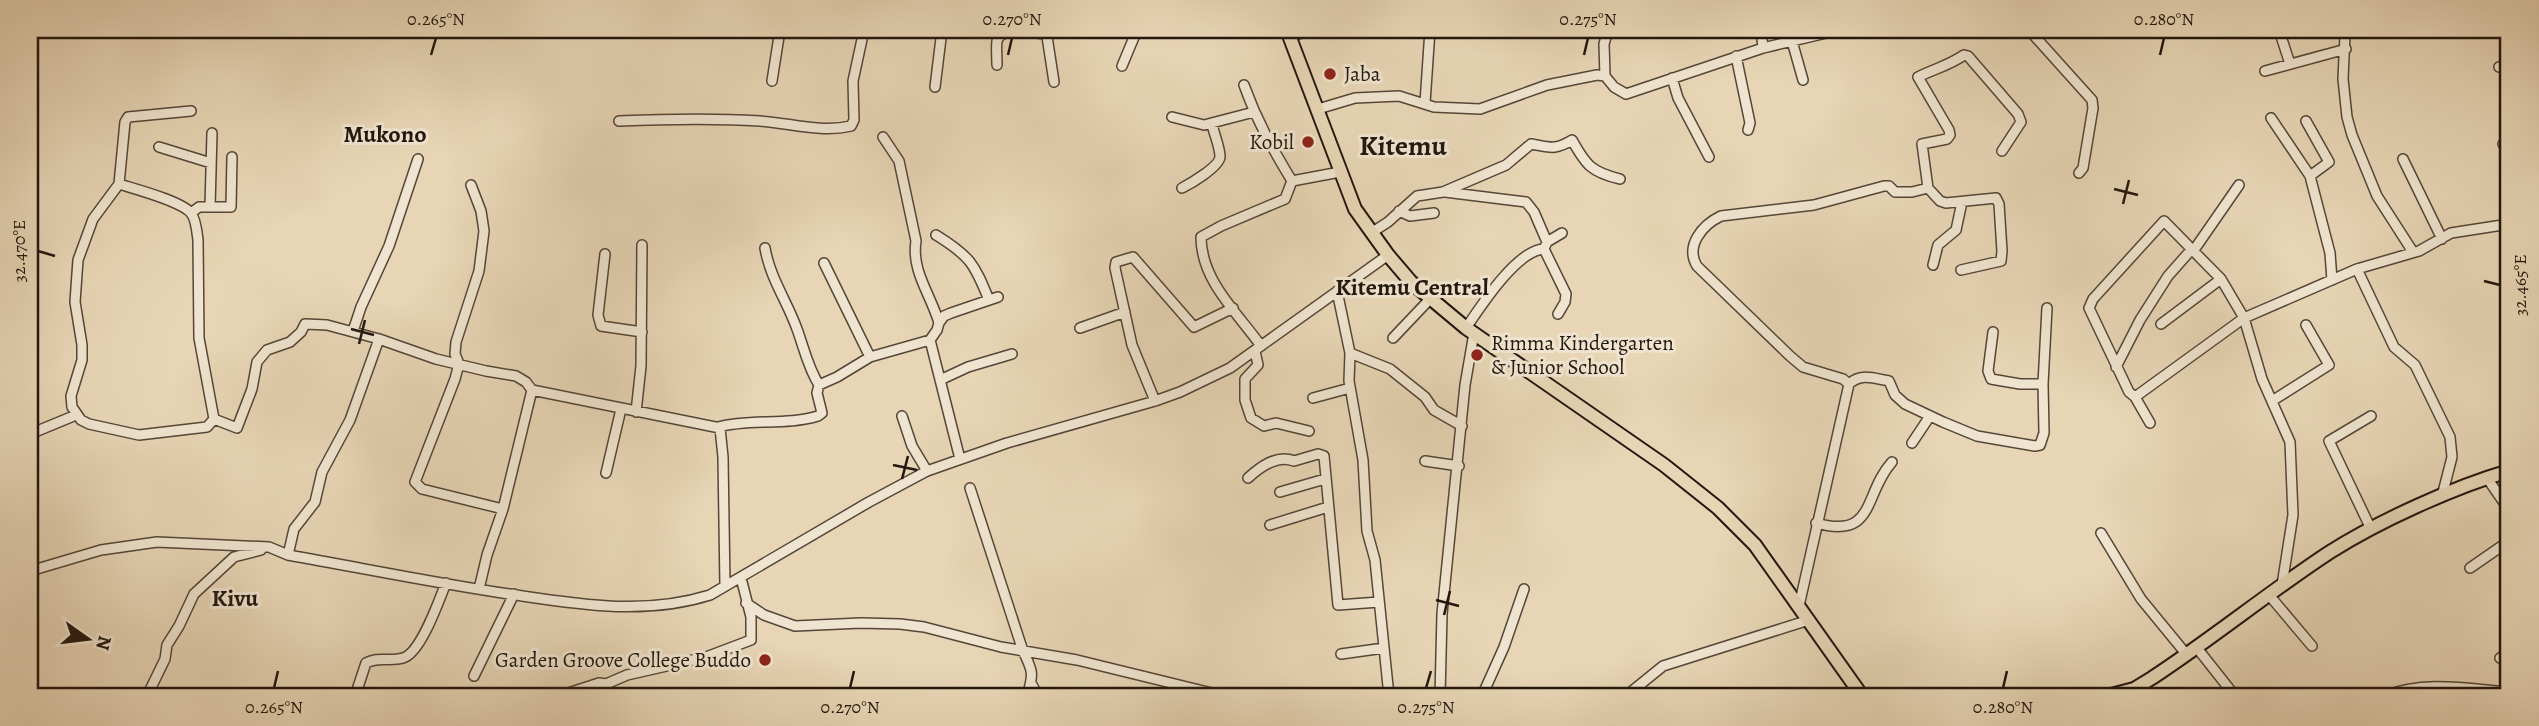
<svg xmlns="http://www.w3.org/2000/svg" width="2539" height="726" font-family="Alegreya,serif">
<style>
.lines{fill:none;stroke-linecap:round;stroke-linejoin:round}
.minor-casing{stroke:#544638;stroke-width:12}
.major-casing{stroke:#23170e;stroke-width:16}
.minor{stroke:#efe4cf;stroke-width:9}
.major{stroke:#e7d5b5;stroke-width:12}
.ticks{fill:none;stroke:#23170e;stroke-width:2.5}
.poi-dot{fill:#8f2418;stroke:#efe4cf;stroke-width:2.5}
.labels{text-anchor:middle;stroke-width:6;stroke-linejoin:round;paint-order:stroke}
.poi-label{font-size:21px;fill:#23170e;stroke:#efe4cf;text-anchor:start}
.quarter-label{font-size:24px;font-weight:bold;fill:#23170e;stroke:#efe4cf}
.district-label{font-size:28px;font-weight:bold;fill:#23170e;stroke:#efe4cf}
.neatline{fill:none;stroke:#23170e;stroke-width:2.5}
.ticks-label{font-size:18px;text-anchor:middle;fill:#23170e}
</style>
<rect width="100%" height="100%" fill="#e7d5b5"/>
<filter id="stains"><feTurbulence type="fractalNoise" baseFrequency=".00286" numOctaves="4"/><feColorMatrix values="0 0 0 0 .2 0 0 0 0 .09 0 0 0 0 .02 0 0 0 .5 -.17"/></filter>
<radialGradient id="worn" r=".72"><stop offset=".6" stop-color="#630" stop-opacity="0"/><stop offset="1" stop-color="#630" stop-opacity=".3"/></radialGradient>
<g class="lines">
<defs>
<path id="minor" d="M1046,30L1054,82
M1761,30L1763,48
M2029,30L2092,100L2093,108L2083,168L2079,173
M2279,30L2290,64
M2351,30L2345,35L2343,79L2347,117L2352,135L2377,196L2413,252
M1289,37L1311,30
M1792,41L1803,80
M1736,56L1750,123L1748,130
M997,65C997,58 996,48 997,41C1001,26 1034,33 1045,34
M1122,66L1137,30
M2499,67L2509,68
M2265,71L2346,49
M1605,76L1604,44L1608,30
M1672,78L1678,98L1709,157
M772,81L780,30
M1244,85C1257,121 1272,148 1292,181
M935,87L942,30
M1425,103L1430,30
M1318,109L1355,98L1399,96L1434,107L1480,109L1547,85L1597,75L1605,76L1614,87L1626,94L1763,48L1839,30
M191,111L128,117L125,122L119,184L93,219L78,260L75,302L82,345V360L71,396L72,407L81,420L89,424L139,435L207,427L214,419L237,428L252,389L257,362L267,350L290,342L301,332L305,324L327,325L379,339L350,420L322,472L315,502L294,529L288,555
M1172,117L1204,125L1254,112
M2271,118L2310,176L2330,253L2332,280
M619,121C666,119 713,118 760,121C790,123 821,133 851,126L854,120L853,81L864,30
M2306,121L2329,162L2310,176
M883,137L899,161L916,241C911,271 931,295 939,323L937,330L930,340L960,459
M2503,144H2509
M159,147L211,163
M2403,159L2442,239
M119,184C135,189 181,201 191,213C196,219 197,232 198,240L199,338L214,419
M471,185L481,211L484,231L479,271L456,342L455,354L459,364L455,379L415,482L422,489L503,509
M1182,188C1190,184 1219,167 1220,157C1220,147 1214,134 1212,124
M1928,188L1922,144L1947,139L1950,135L1949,130L1918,77C1934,69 1950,65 1964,55L1968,56L2018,114L2021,122L2002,151
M1445,192L1526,202L1534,212L1547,242L1544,249
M210,207L212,133
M1399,211L1410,216L1434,213
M191,213L199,207H231L232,157
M1371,233L1388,222L1417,196L1443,192L1506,165L1531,144C1550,147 1554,151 1572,140C1586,165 1591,172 1620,179
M936,235C970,256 974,263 989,300
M1547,242L1562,233
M765,248C770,278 787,301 797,329C804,348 808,368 819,385L837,377L870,357L930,340
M605,254L598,315L601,326L642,332
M824,263L870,357
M1933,265L1938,245L1956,230L1962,202
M2357,269L2419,251L2451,233L2509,224
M1337,291L1350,353L1349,381L1363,460L1367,531L1375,560L1389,696
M939,323L944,316L951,313L998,297
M2161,324L2221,279
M1080,328L1125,312
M1466,328C1481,306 1517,250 1544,249L1566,294L1565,302L1558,314
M353,331L361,307L389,246L418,159
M1993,332L1988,371L1991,379L2020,384H2043
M1393,338L1430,299
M379,339L436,359L486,371L516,376L526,382L532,390L503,509L487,555L479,589
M1261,346C1238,313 1201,281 1201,237L1221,226L1285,199L1292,181L1340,172
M1255,351L1258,365L1245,379V400L1251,418L1264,426L1276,423L1309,431
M1350,353L1390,369L1425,397L1434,410L1462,426
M2116,367L2140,320L2168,276L2191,250H2194L2239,185
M940,380L968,367L1012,354
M1849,384C1861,373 1873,378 1889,381L1895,395L1905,404L1943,422L1977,436L2035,446L2040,445L2044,433L2043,384L2047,308
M532,390L720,428L723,457L725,586
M2135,397L2244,318L2357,269L2394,347L2415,365L2450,437L2452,457L2442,496
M1313,398L1350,388
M1155,401L1132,345L1115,268L1116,262L1133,257L1194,327L1233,308
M2272,401L2329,365L2306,325
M636,412L641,366L642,245
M902,416L912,446L927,471
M2371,416L2329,441L2371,529
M2150,423L2135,397L2129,392L2089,308L2093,299L2164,221L2221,279L2244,318L2262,379L2290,442L2293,515L2282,585
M718,427C751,418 785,426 818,416L822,413L817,393L819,385
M30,434L76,415
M1912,443L1930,416
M1425,461L1459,466
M606,473L621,409
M1248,478C1260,467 1277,454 1294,461L1318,454L1324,456L1338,605L1379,602
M2487,478L2509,510
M970,488L1023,651C1033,671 1034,674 1027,696
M1280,492L1325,479
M1816,523C1876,540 1863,494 1892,462
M1270,525L1328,507
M2101,533L2141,599L2187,655
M2470,568L2509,541
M30,571L101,550L157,542L269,547L288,555C362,568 435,583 509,594C577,604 643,616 710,595L869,502L927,471L1007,443L1155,401L1180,392L1230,368L1388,255
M2269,595L2312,646
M746,603L764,615L795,626L861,623L900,624L924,627L1001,647L1077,660L1224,696
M1799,606L1849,384L1843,379L1803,367L1790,356L1697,266C1685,246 1702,225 1721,216L1814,205L1884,186H1889L1895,192H1912L1928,188L1940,201L1946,203L1996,198L1999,204L2002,251L2001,261L1961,270
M2197,648L2235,696
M1341,654L1384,648
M2500,658L2509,652
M474,676L514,594
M1031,683L1038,696
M147,696L165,659L167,645L179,626L194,594L234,557L261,550
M355,696L366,663C378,656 389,662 403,658C421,653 439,600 446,583
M559,696L599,683
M598,696L599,683L606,684L627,675L706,657L751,640V617L741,578
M1440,696L1442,614L1465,385L1474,333
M1482,696L1504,647L1524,589
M1626,696L1663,666L1809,620
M2385,696C2424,680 2469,689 2509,692"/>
<path id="major" d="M1287,30L1355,209L1388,255L1411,282L1466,328L1664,465L1718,508L1755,545L1862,696
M2107,696L2134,689L2152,678C2213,638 2269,592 2330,552C2379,521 2454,487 2509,471"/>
</defs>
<use href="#minor" class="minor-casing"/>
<use href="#major" class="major-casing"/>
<use href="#minor" class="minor"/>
<use href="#major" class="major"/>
</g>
<path class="ticks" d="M431,55L436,38M1008,55L1012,38M1584,55L1588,38M2160,55L2164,38M2114,189L2138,195M2123,204L2129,180M38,251L55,256M2484,281L2500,285M351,329L374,335M359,344L365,320M893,465L917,470M902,479L908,456M1436,600L1459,606M1444,615L1450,591M274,688L278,671M850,688L854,671M1426,688L1431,671M2003,688L2007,671"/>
<g class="poi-dot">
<circle cx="1330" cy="74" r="7"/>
<circle cx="1308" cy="142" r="7"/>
<circle cx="1477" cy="355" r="7"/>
<circle cx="765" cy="660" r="7"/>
</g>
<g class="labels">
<g class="poi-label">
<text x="1344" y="81">Jaba</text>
<text x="1294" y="149" text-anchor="end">Kobil</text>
<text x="1491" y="350">Rimma Kindergarten<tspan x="1491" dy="24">&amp; Junior School</tspan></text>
<text x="751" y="667" text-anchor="end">Garden Groove College Buddo</text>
</g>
<g class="quarter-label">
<text x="385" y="142">Mukono</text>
<text x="1412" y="295">Kitemu Central</text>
<text x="235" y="606">Kivu</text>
</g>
<g class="district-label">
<text x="1403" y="155">Kitemu</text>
</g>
</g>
<rect width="2539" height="726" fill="none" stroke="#e7d5b5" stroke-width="77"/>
<g transform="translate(88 639) rotate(104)" stroke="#efe4cf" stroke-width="5" paint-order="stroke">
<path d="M0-5L12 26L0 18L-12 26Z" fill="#23170e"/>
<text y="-10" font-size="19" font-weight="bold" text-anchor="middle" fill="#23170e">N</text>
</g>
<rect x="38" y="38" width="2462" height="650" class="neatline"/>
<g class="ticks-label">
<text x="436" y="25">0.265°N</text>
<text x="1012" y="25">0.270°N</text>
<text x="1588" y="25">0.275°N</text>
<text x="2164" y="25">0.280°N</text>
<text transform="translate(19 251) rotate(-90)" y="6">32.470°E</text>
<text transform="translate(2520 285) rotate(-90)" y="6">32.465°E</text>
<text x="274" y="713">0.265°N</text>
<text x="850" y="713">0.270°N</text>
<text x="1426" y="713">0.275°N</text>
<text x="2003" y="713">0.280°N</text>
</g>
<rect width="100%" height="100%" filter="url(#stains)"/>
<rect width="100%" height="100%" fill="url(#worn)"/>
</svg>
